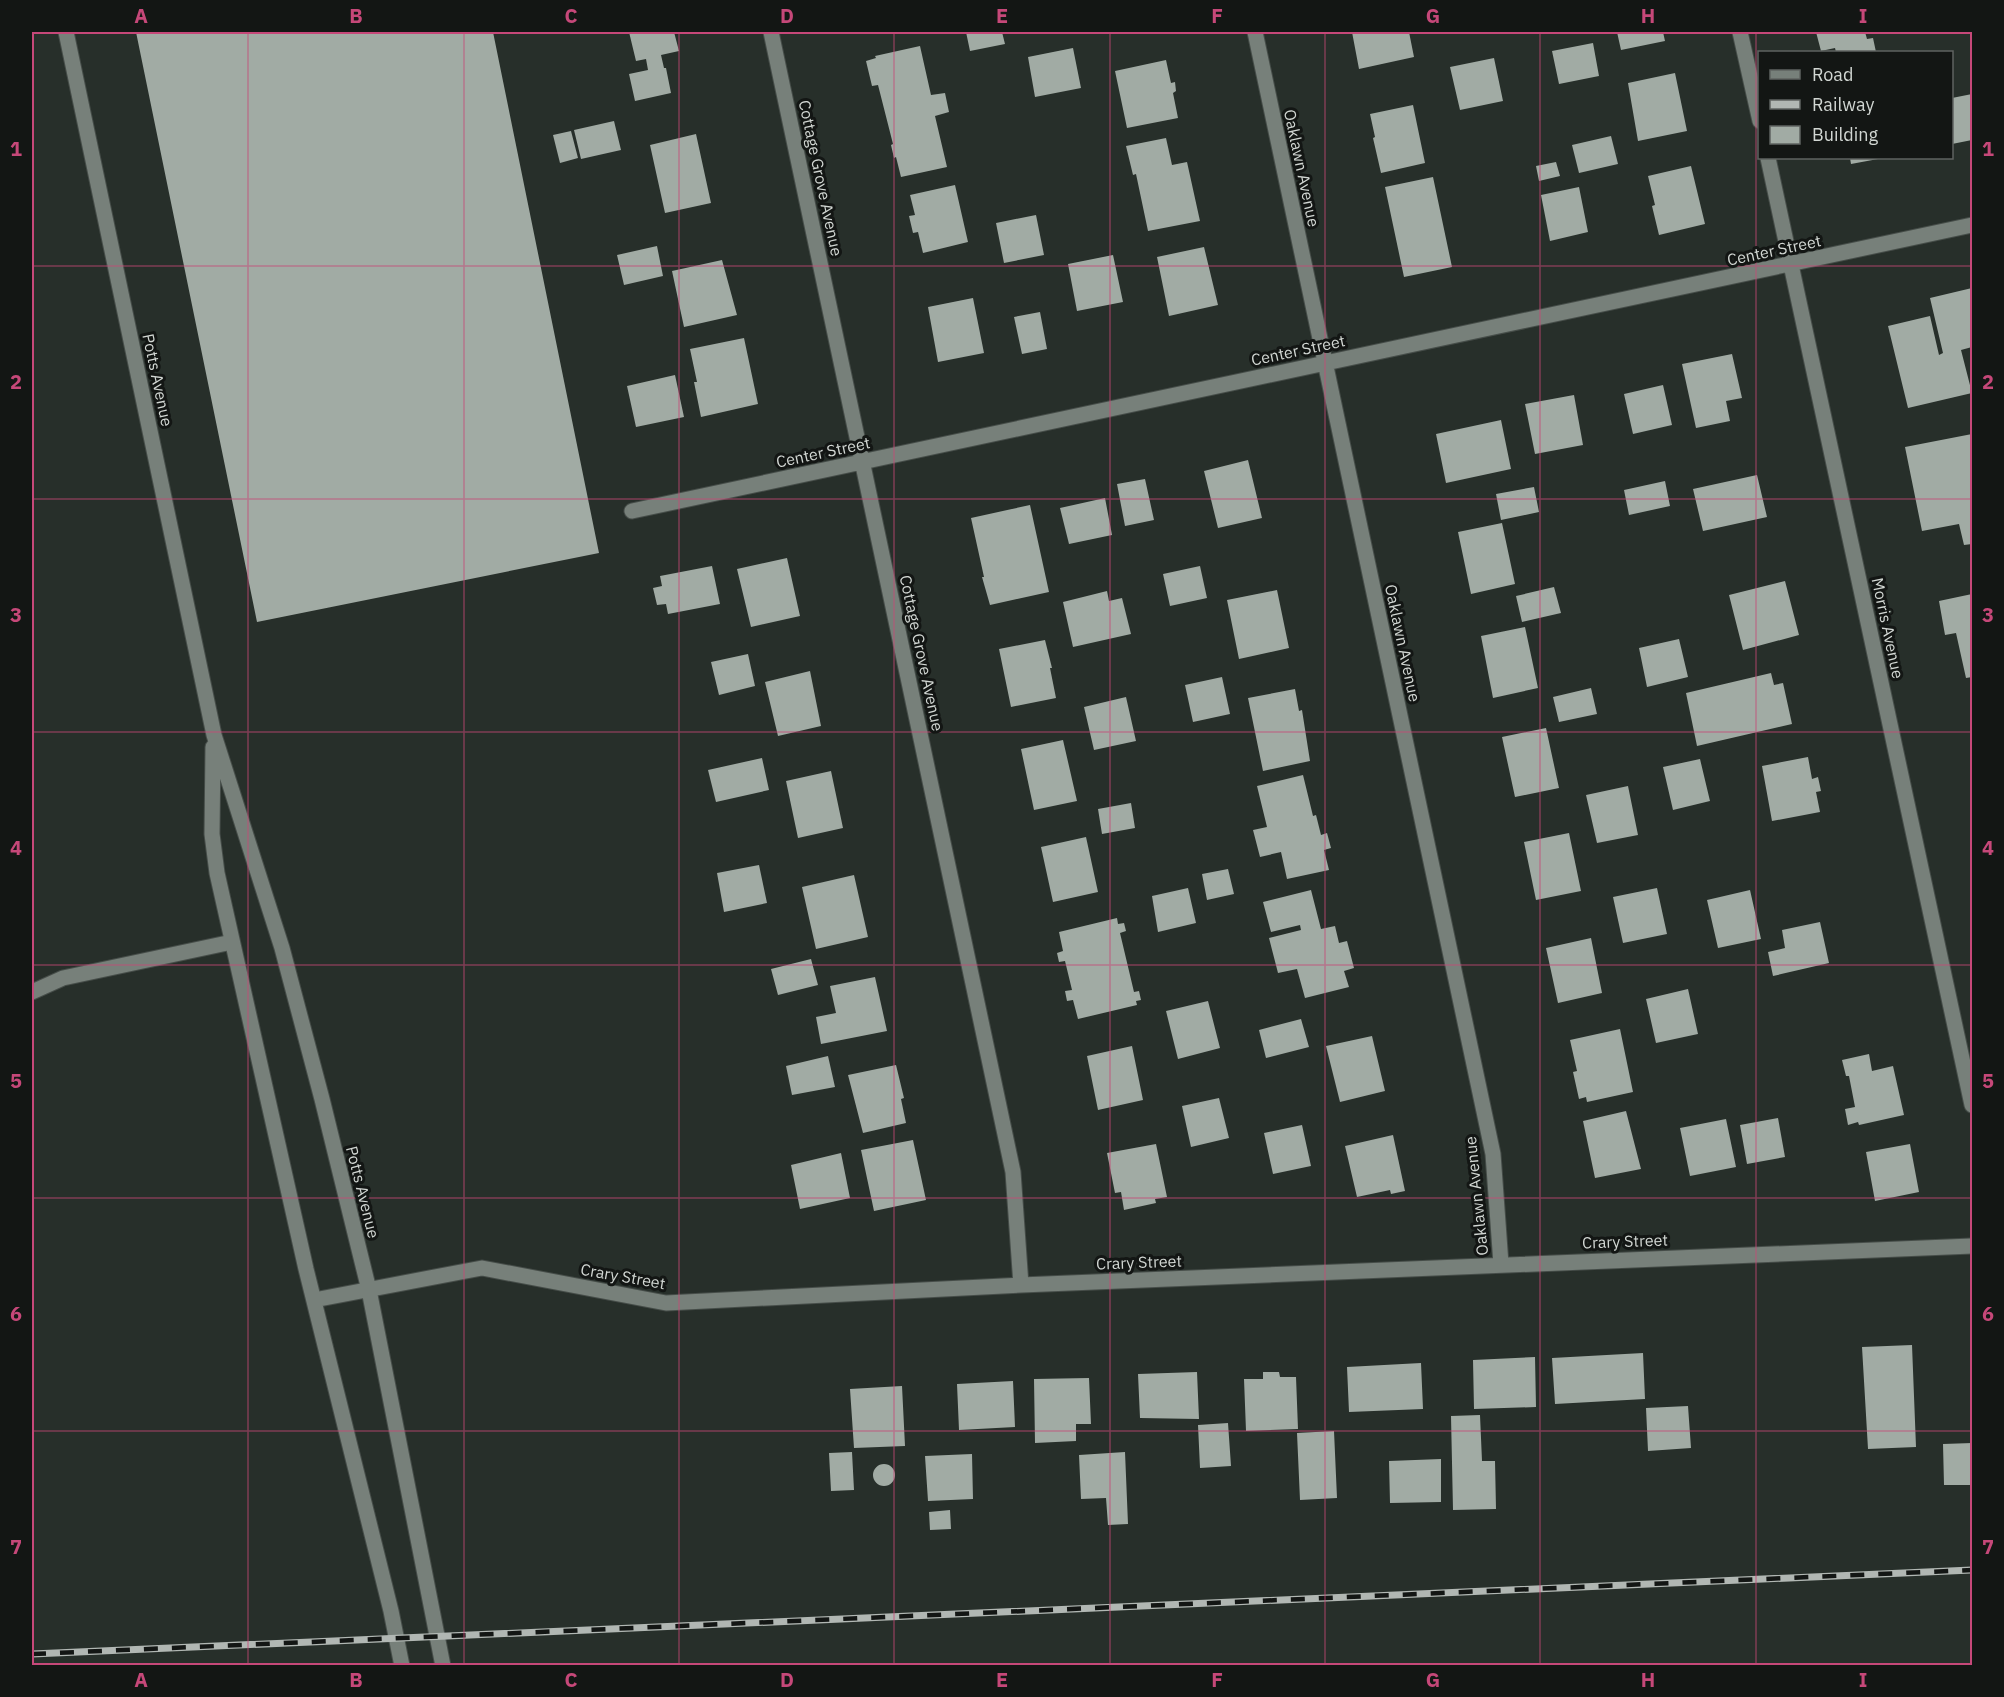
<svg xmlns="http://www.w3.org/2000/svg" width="2004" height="1697" font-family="'IBM Plex Sans',sans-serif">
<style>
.building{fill:#a1aba4}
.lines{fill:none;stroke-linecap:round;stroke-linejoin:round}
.minor-casing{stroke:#464d49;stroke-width:17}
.minor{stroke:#77807a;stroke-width:15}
.rail-casing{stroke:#b1b7b3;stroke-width:7}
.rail{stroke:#131614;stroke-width:4.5;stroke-dasharray:14;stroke-linecap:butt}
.grid{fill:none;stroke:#c64879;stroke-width:1.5;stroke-opacity:0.55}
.labels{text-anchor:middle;stroke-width:6;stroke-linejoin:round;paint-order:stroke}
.street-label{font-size:16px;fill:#d2d7d3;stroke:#131614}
.neatline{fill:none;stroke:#c64879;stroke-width:2}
.grid-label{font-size:20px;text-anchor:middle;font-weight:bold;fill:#c64879}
</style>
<rect width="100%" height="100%" fill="#272f2a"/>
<path class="building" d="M136,32H493L599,553L257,622Z
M629,32H674L679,51L661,55L664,68H666L671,93L635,101L629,74L648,70L646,59L636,61Z
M966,32H1002L1005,44L970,51Z
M1352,32H1409L1414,57L1359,69Z
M1617,32H1663L1665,41L1621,50Z
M1816,32H1865L1867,39L1873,38L1876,52H1836L1835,48L1821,51Z
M1593,43L1599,76L1559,84L1552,51Z
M920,46L931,95L945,93L949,112L935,116L947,167L901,177L896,157L894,158L891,145L893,144L878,85L872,86L866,61L876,58L875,56Z
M1073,48L1081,88L1035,97L1028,57Z
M1494,58L1503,101L1460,110L1450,67Z
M1166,60L1171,83L1175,82L1176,91L1173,93L1178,118L1127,128L1115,71Z
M1675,73L1687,131L1638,141L1628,83Z
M1972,94V140L1952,144V98Z
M1413,105L1425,163L1381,173L1373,138L1375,137L1370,114Z
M614,121L621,150L581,159L574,130Z
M571,131L578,158L560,163L553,135Z
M696,134L711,203L665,213L650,145Z
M1611,136L1618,164L1579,173L1572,145Z
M1166,138L1172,165L1187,162L1200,221L1148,231L1136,174L1133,175L1126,146Z
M1850,158H1877L1878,159L1851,164Z
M1556,162L1560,176L1539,181L1536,166Z
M1691,166L1705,224L1659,235L1652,206L1655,205L1648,176Z
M1433,177L1452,267L1404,277L1385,187Z
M955,185L968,242L923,253L918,232L913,233L909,216L915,215L910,195Z
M1579,187L1588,232L1550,241L1541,195Z
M1036,215L1044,255L1004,263L996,223Z
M657,246L663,276L624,285L617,255Z
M1204,247L1218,305L1169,316L1157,257Z
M1113,255L1123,302L1077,311L1068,264Z
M722,260L737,315L684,327L672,271Z
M1972,288V347L1961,350L1972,393L1908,408L1888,326L1930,316L1939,355L1943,353L1930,298Z
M973,298L984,353L938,362L928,307Z
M1040,312L1047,349L1022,354L1014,317Z
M744,338L758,404L701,417L694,382H697L690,349Z
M1732,354L1742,398L1726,401L1730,421L1696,428L1682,364Z
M675,375L684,417L636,427L627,386Z
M1663,385L1672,425L1633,434L1624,394Z
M1574,395L1583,445L1535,454L1525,404Z
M1501,420L1511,469L1446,483L1436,434Z
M1972,434V544L1964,545L1959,524L1922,531L1905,447Z
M1248,460L1262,518L1218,528L1204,471Z
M1757,475L1767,517L1703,531L1693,489Z
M1145,479L1154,520L1125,526L1117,484Z
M1665,481L1670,506L1629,515L1624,490Z
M1534,487L1539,512L1501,520L1496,494Z
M1105,498L1112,535L1069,544L1060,508Z
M1030,505L1049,592L990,605L982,577H984L971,518Z
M1502,523L1515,584L1471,594L1458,532Z
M787,558L800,616L751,627L737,569Z
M712,566L720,604L668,614L666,604L657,605L653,588L662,586L660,576Z
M1200,566L1207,598L1170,606L1163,574Z
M1785,581L1799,635L1743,650L1729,595Z
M1554,587L1561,613L1522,622L1516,596Z
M1277,590L1289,648L1239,659L1227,600Z
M1107,591L1109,601L1122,598L1131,634L1073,647L1063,602Z
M1972,594V677L1966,678L1956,633L1945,635L1939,601Z
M1525,627L1538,688L1493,698L1481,636Z
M1679,639L1688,677L1647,687L1639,648Z
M1045,640L1052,668H1050L1056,698L1011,707L999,649Z
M748,654L755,686L719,695L711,662Z
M810,671L821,726L778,736L765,682Z
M1771,673L1774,685L1783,683L1792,724L1697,746L1686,693Z
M1222,677L1230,714L1193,722L1185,685Z
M1591,688L1597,714L1559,722L1553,697Z
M1295,689L1299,711L1302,710L1310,761L1263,771L1248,698Z
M1126,697L1136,741L1094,750L1084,707Z
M1546,728L1559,788L1515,797L1502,737Z
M1063,740L1077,801L1034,810L1021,749Z
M1808,757L1812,779L1818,777L1821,791L1816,792L1820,812L1772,821L1762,766Z
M762,758L769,790L716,802L708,770Z
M1700,759L1710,801L1673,810L1663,767Z
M831,771L843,828L798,838L786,781Z
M1303,775L1313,816L1316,815L1321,835L1327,833L1331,848L1324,850L1329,870L1287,879L1281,852L1260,857L1253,830L1267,827L1257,786Z
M1628,786L1638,835L1597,843L1586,795Z
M1131,803L1135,828L1102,834L1098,809Z
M1569,833L1581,891L1536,900L1524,842Z
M1086,837L1098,892L1053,902L1041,847Z
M759,865L767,903L724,912L717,873Z
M1228,869L1234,894L1207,900L1202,874Z
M854,875L868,937L816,949L802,887Z
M1188,888L1196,923L1158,932L1152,896Z
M1657,888L1667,934L1623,943L1613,897Z
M1311,890L1321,929L1335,926L1339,943L1347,941L1354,968L1344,971L1349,987L1305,998L1297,969L1278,973L1269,938L1301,930L1300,925L1271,932L1263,902Z
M1750,890L1761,939L1718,948L1707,900Z
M1117,918L1118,924L1124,923L1126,931L1120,933L1134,992L1139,991L1141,1000L1136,1001L1137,1005L1078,1019L1073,1000L1067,1001L1065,991L1072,990L1065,961L1059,962L1057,953L1063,951L1059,932Z
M1820,922L1829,963L1773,976L1768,952L1785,948L1782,930Z
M1591,938L1602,993L1558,1003L1546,948Z
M811,959L818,985L778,995L771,969Z
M875,977L887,1031L821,1044L816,1017L836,1013L830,986Z
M1688,989L1698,1034L1656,1043L1646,999Z
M1208,1001L1220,1048L1178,1059L1166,1011Z
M1301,1019L1309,1047L1266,1058L1259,1030Z
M1620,1029L1633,1092L1587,1102L1586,1097L1579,1099L1573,1072L1577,1071L1570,1040Z
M1372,1036L1385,1091L1340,1102L1326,1046Z
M1132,1046L1143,1100L1098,1110L1087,1056Z
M1869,1054L1872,1071L1893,1066L1904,1115L1859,1125L1858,1122L1848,1125L1845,1109L1855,1107L1849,1076H1846L1842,1060Z
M828,1056L835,1087L792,1095L786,1066Z
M896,1065L904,1098L901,1099L906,1123L863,1133L848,1075Z
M1219,1098L1229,1138L1191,1147L1182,1106Z
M1626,1111L1641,1169L1595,1178L1583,1121Z
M1778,1118L1785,1157L1747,1164L1740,1125Z
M1726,1119L1736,1167L1690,1176L1680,1128Z
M1302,1125L1311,1166L1273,1174L1264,1133Z
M1393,1135L1405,1191L1391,1194L1390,1190L1357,1197L1345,1146Z
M913,1140L926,1200L874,1211L861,1150Z
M1156,1144L1167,1197L1155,1199L1156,1203L1124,1210L1121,1192L1115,1193L1107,1153Z
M1910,1144L1919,1192L1875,1201L1866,1152Z
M841,1153L850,1198L800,1209L791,1165Z
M1912,1345L1916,1447L1868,1449L1862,1347Z
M1643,1353L1645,1399L1555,1404L1552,1358Z
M1535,1357L1536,1407L1474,1409L1473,1360Z
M1421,1363L1423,1409L1349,1412L1347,1367Z
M1197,1372L1199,1419L1140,1418L1138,1374Z
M1263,1372H1279L1280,1377H1296L1298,1429L1246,1431L1244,1379H1263Z
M1089,1378L1091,1424H1076V1441L1035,1443L1034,1379Z
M1013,1381L1015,1427L959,1430L957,1384Z
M902,1386L905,1446L854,1448L850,1389Z
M1688,1406L1691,1448L1648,1451L1646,1408Z
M1480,1415L1482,1461H1495L1496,1509L1453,1510L1451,1416Z
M1228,1423L1231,1466L1200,1468L1198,1425Z
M1334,1431L1337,1498L1300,1500L1297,1433Z
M1972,1443V1485H1944L1943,1444Z
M852,1452L854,1490L831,1491L829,1453Z
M1125,1452L1128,1524L1108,1525L1106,1498L1081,1499L1079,1455Z
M972,1454L973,1499L928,1501L925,1456Z
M1441,1459V1502L1390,1503L1389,1461Z
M873 1475a11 11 0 1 1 22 0a11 11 0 1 1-22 0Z
M950,1510L951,1529L930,1530L929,1512Z"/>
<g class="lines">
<defs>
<path id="minor" d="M66,32L214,735L282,948L322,1099L369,1290L443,1666
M771,32L1013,1172L1021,1285
M1255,32L1493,1154L1501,1264
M1740,32L1760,121
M1768,158L1972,1105
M632,511L1972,225
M213,747L212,834L217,873L306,1269L391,1611L402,1666
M32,992L63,978L232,942
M314,1300L482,1268L666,1303L1021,1285L1972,1246"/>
</defs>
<use href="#minor" class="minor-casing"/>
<use href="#minor" class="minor"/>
<defs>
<path id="rail" d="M32,1654L1972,1570"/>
</defs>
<use href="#rail" class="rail-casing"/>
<use href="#rail" class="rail"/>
</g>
<path class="grid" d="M248,32V1666M464,32V1666M679,32V1666M894,32V1666M1110,32V1666M1325,32V1666M1540,32V1666M1756,32V1666M32,266H1972M32,499H1972M32,732H1972M32,965H1972M32,1198H1972M32,1431H1972"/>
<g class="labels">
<g class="street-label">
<text transform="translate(1302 168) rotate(78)" y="6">Oaklawn Avenue</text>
<text transform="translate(821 178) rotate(78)" y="6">Cottage Grove Avenue</text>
<text transform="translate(1774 250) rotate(-12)" y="6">Center Street</text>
<text transform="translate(1298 350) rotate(-12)" y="6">Center Street</text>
<text transform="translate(158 380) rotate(78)" y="6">Potts Avenue</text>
<text transform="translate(823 452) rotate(-12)" y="6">Center Street</text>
<text transform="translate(1888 628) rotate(78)" y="6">Morris Avenue</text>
<text transform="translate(1403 643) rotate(78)" y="6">Oaklawn Avenue</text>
<text transform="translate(922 653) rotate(78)" y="6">Cottage Grove Avenue</text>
<text transform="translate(363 1192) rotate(76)" y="6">Potts Avenue</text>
<text transform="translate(1476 1196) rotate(-96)" y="6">Oaklawn Avenue</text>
<text transform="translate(1625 1241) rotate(-2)" y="6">Crary Street</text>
<text transform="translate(1139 1262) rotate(-2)" y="6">Crary Street</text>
<text transform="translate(623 1276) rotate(10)" y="6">Crary Street</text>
</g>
</g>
<rect width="2004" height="1697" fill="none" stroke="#131614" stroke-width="66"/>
<rect x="1758" y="51" width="195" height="108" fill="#131614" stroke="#5f6360" stroke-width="1.5"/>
<rect x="1770" y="70" width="30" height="9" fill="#77807a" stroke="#5f6360" stroke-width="1.5"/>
<text x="1812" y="81" font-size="18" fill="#d2d7d3">Road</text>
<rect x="1770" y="100" width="30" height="9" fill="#b1b7b3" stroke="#5f6360" stroke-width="1.5"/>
<text x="1812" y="111" font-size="18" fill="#d2d7d3">Railway</text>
<rect x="1770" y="126" width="30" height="18" fill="#a1aba4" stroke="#5f6360" stroke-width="1.5"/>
<text x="1812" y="141" font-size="18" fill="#d2d7d3">Building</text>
<rect x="33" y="33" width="1938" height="1631" class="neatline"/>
<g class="grid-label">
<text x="141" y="23">A</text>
<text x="356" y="23">B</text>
<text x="571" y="23">C</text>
<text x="787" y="23">D</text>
<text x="1002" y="23">E</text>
<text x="1217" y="23">F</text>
<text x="1433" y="23">G</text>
<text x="1648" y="23">H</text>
<text x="1863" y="23">I</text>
<text x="16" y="156">1</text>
<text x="1988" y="156">1</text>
<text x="16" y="389">2</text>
<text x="1988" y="389">2</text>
<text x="16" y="622">3</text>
<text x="1988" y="622">3</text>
<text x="16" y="855">4</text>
<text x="1988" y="855">4</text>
<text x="16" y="1088">5</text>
<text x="1988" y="1088">5</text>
<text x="16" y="1321">6</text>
<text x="1988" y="1321">6</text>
<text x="16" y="1554">7</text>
<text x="1988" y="1554">7</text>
<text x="141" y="1687">A</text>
<text x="356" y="1687">B</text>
<text x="571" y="1687">C</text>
<text x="787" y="1687">D</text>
<text x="1002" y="1687">E</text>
<text x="1217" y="1687">F</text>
<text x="1433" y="1687">G</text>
<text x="1648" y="1687">H</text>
<text x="1863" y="1687">I</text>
</g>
</svg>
